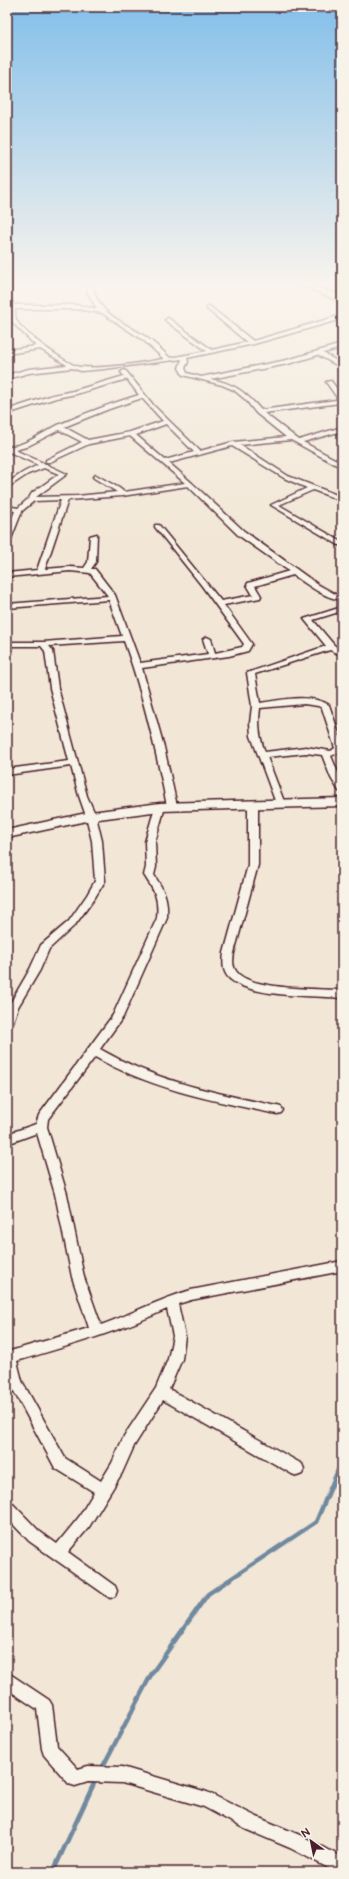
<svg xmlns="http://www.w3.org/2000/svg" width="349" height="1879" font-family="'Balsamiq Sans',sans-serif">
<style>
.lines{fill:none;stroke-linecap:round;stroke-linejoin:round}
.stream{stroke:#71899f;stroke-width:4.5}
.street-casing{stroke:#4a1f2b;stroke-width:3}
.secondary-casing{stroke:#4a1f2b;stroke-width:3}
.highway-casing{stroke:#4a1f2b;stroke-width:3}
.street{fill:#f7f3e8;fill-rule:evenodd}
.secondary{fill:#f7f3e8;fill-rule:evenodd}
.highway{fill:#faddab;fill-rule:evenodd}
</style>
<rect width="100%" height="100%" fill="#f2e7d6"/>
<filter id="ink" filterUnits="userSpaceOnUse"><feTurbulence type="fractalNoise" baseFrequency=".025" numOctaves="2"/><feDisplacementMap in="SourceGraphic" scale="8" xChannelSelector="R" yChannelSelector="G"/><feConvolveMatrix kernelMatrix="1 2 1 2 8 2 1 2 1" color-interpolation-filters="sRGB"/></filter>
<g filter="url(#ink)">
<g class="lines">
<path class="stream" d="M101,1770L152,1673L208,1594L316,1522L342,1461
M53,1872L96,1779"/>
<defs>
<path id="street" d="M86,282H92C96,311 115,318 138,332C150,339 160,348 170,358L207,351L166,321L165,320L168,318L212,350L247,342L207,309V307L209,306L253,341L342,315V319L254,344L187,358L188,362L185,368L187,373L201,377L287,360L342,344V348L323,353L342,364V368L318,355L288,364L210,379C235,384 244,391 261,410L336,400L338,399L326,382L331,381L342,396V401L340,403L264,413L299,440L342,427V431L303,442L342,463V468L291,440L240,445L288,476L342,497V501L313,490L279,505L342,542V547L271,505L307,488L284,478L232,446L169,463L192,483L244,531L317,584L337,595L342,596V600C324,598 308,585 293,575L255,586L261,596L260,598L224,605L252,644L248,651L229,656L142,668L164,747L177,806L172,809L167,806C156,750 143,694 124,641L49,646L53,651L58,688L87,796L96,816L102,841L105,881L94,899L75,925L49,949L40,970L18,1007L12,1025L8,1026V1007L30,969L41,945L69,921L87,895L95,881L92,841L86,816L79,796L71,766L7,775V769L69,761L50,688L45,651L41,646H7V642H43L122,636L109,600L7,608V604L108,596L90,573L70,571L7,577V573L37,570L61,500L34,501L22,511L11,539L7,541V530L15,511L7,510V506L18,508L29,498L32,493L59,474L44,468L28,474L7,488V483L24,472L38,465L7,451V447C25,446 42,433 58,425C84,414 112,403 139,395L127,379L76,394L56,398L7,414V410L53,395L73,391L124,376L121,372L124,370L126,371L154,406L200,451L233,442L286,437L256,413L246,400L234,390L222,385L183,375L179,368L182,359L104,369L81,371L72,368L29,373L7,379V375L29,369L67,365L40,349L7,354V350L36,346L12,322L10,309H7V305H9L7,293L10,295L14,305H76L97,309L88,293ZM15,309H76L102,313L143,340L164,359C138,363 108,369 81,367C70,367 22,332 17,321C15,318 15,312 15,309ZM142,398L163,421L130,432L88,440L64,427L109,409ZM166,424L194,452L165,460L136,435ZM59,430L82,442L46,460V462H50L89,444L130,436L185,483L124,492L119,488L96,475L93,477L94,478L117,492L77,496L36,497L67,474L15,450L26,447ZM188,486L238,535L289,571L248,583L247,585L253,595L221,601L159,525H155V527L202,586L244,644L242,647L215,653L211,639L207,637L203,639L208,654L140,663L115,595L95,569H91L96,562L97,534L90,536L88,562L84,568L70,567L45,569L68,500L122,496Z
M342,607V611L313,620L334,645L342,651V656L330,650L255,674L260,703C281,700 310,693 329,705L342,742V751L331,756L342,782V792L339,791L331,778L322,755L306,753L267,757L285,804L280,807L277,806L251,736L250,723L252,706L247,673L326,646L304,619ZM304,704L318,706L322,708L335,748L331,751L306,747L265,752C259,736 258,725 260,708Z
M253,802L258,805V865L234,953C233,960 232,965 236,971C248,990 320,989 342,990V998C313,995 253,998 230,979C222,972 223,962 224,953L248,865V805Z
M160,804L165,807L155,842L156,867L154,875C165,892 168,898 167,918L123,1017L100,1049C155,1081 215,1093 277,1106L281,1107L283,1110L281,1113L277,1114C214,1101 151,1089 95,1057L48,1119L47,1127L67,1194L84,1277L101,1325C131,1314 160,1299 191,1290L342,1261V1271L191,1300L178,1304L185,1336L182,1359L169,1389L302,1464L304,1469L302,1474L297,1476L292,1474L163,1400L134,1446L122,1473L89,1527L68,1552L115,1586L117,1591L115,1596L110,1598L29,1541L7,1518V1501L12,1503L39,1531L57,1544L79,1517L94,1492L55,1468L9,1382L7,1372V1352L89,1328L72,1277L55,1194L37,1133L7,1144V1134L36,1124L39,1115L113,1015L157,918C159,898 155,892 144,875L146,867L145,842L155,807ZM167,1309L173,1336L168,1359L156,1388L124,1436L112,1463L101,1481L65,1458L22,1381L17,1361C68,1346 119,1332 167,1309Z
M7,1672L49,1700L52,1705L57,1746L78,1769L88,1766L122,1767L207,1792L257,1817L302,1836L342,1857V1872H336L290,1848L245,1829L204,1807L122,1783L88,1782L75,1786L69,1784L44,1755L42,1749L37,1709L7,1689Z"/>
<path id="secondary" d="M342,798V806L160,811L91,820L7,838V830L91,812L160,803Z"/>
<path id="highway" d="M294,282H307L342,296V303Z"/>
</defs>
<use href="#street" class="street-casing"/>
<use href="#secondary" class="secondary-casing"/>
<use href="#highway" class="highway-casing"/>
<use href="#street" class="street"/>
<use href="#secondary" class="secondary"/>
<use href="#highway" class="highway"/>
</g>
</g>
<linearGradient id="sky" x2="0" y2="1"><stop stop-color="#83bfea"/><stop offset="0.52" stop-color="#f9f4ed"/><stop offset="1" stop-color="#f9f4ed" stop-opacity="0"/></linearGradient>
<rect width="349" height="545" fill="url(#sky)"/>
<rect width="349" height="1879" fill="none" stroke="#f7f3e8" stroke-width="24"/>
<rect x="12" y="12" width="325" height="1855" fill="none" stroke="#4a1f2b" stroke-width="1.5" filter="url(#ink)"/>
<g transform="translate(311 1841) rotate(327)" stroke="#f7f3e8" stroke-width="3" paint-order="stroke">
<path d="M0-3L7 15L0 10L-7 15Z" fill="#4a1f2b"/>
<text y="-6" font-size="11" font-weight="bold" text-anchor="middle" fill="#4a1f2b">N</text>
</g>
</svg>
